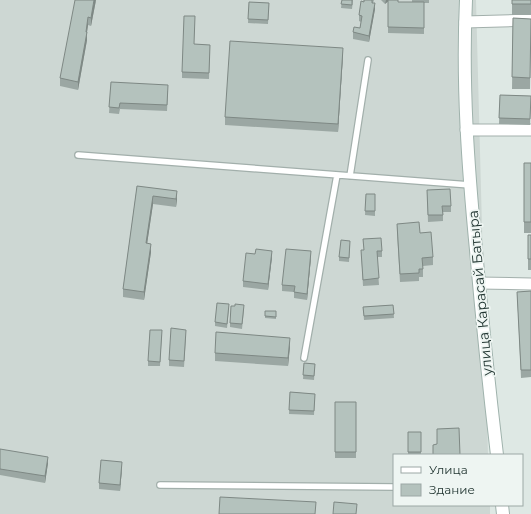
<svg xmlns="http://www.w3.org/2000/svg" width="531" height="514" font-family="Montserrat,sans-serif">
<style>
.built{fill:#cdd7d3}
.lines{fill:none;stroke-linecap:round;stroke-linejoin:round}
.lane-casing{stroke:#a2afab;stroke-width:8}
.street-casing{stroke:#a2afab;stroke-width:13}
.secondary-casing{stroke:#9fb2ac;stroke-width:14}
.lane{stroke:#fff;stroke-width:5.5}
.street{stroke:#fff;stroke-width:11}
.secondary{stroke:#fff;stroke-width:12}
.wall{fill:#9ba7a3}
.shaded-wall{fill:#7e8884}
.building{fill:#b4c2bd;stroke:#7e8884}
.labels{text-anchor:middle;stroke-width:3.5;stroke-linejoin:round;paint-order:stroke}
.street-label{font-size:14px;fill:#213531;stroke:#eef5f2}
</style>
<rect width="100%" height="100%" fill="#dee8e4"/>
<path class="built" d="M0,0H476L488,455H394V505H490V514H0Z"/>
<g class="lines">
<defs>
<path id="lane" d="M78,155L470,185
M350,176L368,60
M304,358L337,175
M160,485L394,487"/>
<path id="street" d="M465,22L531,20
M466,130H531
M479,283L531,284"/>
<path id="secondary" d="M466,0C462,84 468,167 476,250C482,319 489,387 497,455
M502,505L503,514"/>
</defs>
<use href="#lane" class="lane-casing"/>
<use href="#street" class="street-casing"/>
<use href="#secondary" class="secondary-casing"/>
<use href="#lane" class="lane"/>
<use href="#street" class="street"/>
<use href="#secondary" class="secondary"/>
</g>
<path class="wall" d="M96,0L91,26L88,25L87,32V40L78,90L60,86V78Z
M342,0H353L352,9L341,8Z
M364,0H374L373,3L375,9L369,42L353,39V32L360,28L361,22L359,21V15Z
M381,0H398V2H412V0H429V3H424V34L388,33V1L385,4Z
M512,0H531V15H512Z
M249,2L269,3L268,24L248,23Z
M513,18L531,19L530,89H512Z
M194,44L210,45L209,79L182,78V72Z
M343,55L338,132L225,125V117Z
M111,82L168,91L167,111L120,109L119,114L109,113Z
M500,95L531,96L530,125L499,124Z
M524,163H531V233H524Z
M137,186L177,199L176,207L153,204L147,244L151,252L144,300L123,297V289Z
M427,190L451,206V212H443V221L428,222Z
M366,194H375V216L365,215Z
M397,224L420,233L433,257V265L423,266V277H419V281L400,282L397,232Z
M528,235H531V270H528Z
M363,239L382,251V257H377L379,285L363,286L361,250H364Z
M350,245L349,262L339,261V257Z
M255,254L272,257L268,290L243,287V281Z
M311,257L307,300L294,298V292L282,291V285Z
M531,291V377L521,378L517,292Z
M393,305L394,318L364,320L363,307Z
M235,306L244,309L242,329L230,327V323Z
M229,308L227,328L215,326V322Z
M265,311H276V319L265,318Z
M162,334L160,366H148V361Z
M186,336L184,367L169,366V360Z
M290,346L288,366L215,361V353Z
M304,363L315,364L314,380L303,379Z
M290,392L315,394L314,415L289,414Z
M335,402H356V458H335Z
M408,432H421V455H408Z
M0,449L48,463L45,483L0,475Z
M122,468L120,491L99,489V483Z"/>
<path class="shaded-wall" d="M94,0H96L91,26V18Z
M386,0H390L385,4Z
M375,3V9L369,42V36Z
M88,17V25L86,39V32Z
M87,32V40L78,90V82Z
M343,48V55L338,132V124Z
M177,191V199L176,207V199Z
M153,196V204L146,251V243Z
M151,244V252L144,300V292Z
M272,251V257L268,290V284Z
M311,251V257L307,300V294Z
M290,338V346L288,366V358Z
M48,457V463L45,483V476Z
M122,462V468L120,491V485Z"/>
<path class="building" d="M75,0H94L91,18L88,17L86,32H87L78,82L60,78Z
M342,0H352V5L341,4Z
M364,0H372V3H375L369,36L353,32L354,27L360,28L362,16L359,15L361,1L364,2Z
M388,0H398V2H424V28L388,27Z
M512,0H531V4H512Z
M249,2L269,3L268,20L248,19Z
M184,16H195L194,44L210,45L209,73L182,72Z
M513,18L531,19L530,78L512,77Z
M230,41L343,48L338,124L225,117Z
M111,82L168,85L167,105L120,103L119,108L109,107Z
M500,95L531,96L530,119L499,118Z
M524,163H531V222H524Z
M137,186L177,191L176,199L153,196L146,243L151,244L144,292L123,289Z
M450,189L451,206H442L443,215H428L427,190Z
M366,194H375V211H365Z
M419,222L420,233L431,232L433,257L422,258L423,269H419V273L400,274L397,224Z
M528,235H531V259H528Z
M381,238L382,251H377L379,278L363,280L361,250H364L363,239Z
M341,240L350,241L349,258L339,257Z
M256,249L272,251L268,284L243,281L246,253L255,254Z
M286,249L311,251L307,294L294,292L295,286L282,285Z
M531,291V370H521L517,292Z
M217,303L229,304L227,324L215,322Z
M235,304L244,305L242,324L230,323L231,306H235Z
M393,305L394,314L364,316L363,307Z
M265,311H276V317L265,316Z
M171,328L186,330L184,361L169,360Z
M150,330H162L160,362L148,361Z
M216,332L290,338L288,358L215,353Z
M304,363L315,364L314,376L303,375Z
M290,392L315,394L314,411L289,410Z
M335,402H356V452H335Z
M459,428L460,455H433V445L437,444V429Z
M408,432H421V452H408Z
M0,449L48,457L45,476L0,469Z
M101,460L122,462L120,485L99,483Z
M220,497L316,502L315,514H219Z
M334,502L357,504L356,514H333Z"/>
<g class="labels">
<g class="street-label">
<text transform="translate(480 293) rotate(-95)" y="5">улица Карасай Батыра</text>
</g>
</g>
<rect x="393" y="454" width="130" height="52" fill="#eef5f2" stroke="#9ca8a5"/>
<rect x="401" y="467" width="20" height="6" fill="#ffffff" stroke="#9ca8a5"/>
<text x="429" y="474" font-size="12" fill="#213531">Улица</text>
<rect x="401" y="484" width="20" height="12" fill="#b4c2bd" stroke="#9ca8a5"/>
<text x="429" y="494" font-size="12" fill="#213531">Здание</text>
</svg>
